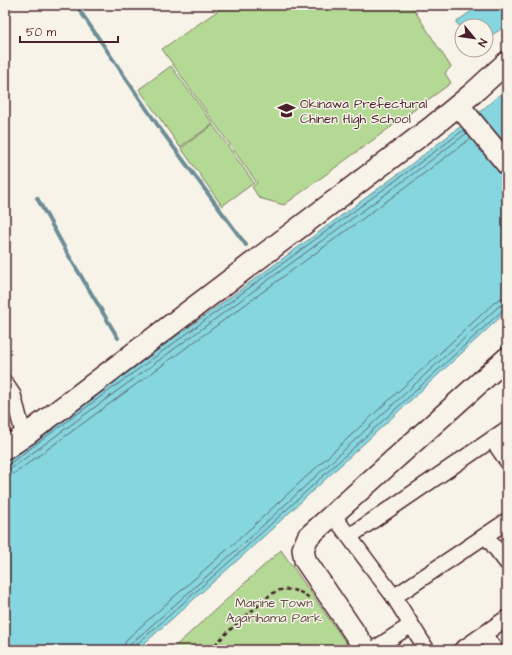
<svg xmlns="http://www.w3.org/2000/svg" width="512" height="655" font-family="'Architects Daughter',sans-serif">
<style>
.green{fill:#b3d995;stroke:#7e7c60}
.water{fill:#85d6de;stroke:#6d8d96}
.lines{fill:none;stroke-linecap:round;stroke-linejoin:round}
.shore{stroke:#626873;stroke-width:1}
.stream{stroke:#6d8d96;stroke-width:4}
.street-casing{stroke:#4a1f2b;stroke-width:18}
.secondary-casing{stroke:#4a1f2b;stroke-width:24}
.path{stroke:#4a1f2b;stroke-width:2.5;stroke-dasharray:4 3;stroke-linecap:butt}
.street{stroke:#f7f3e8;stroke-width:15}
.secondary{stroke:#f7f3e8;stroke-width:21}
.labels{text-anchor:middle;stroke-width:3;stroke-linejoin:round;paint-order:stroke}
.poi-label{font-size:13px;fill:#4a1f2b;stroke:#f7f3e8;text-anchor:start}
.park-label{font-size:13px;fill:#644e46;stroke:#f7f3e8}
</style>
<rect width="100%" height="100%" fill="#f7f3e8"/>
<filter id="ink" filterUnits="userSpaceOnUse"><feTurbulence type="fractalNoise" baseFrequency=".025" numOctaves="2"/><feDisplacementMap in="SourceGraphic" scale="8" xChannelSelector="R" yChannelSelector="G"/><feConvolveMatrix kernelMatrix="1 2 1 2 8 2 1 2 1" color-interpolation-filters="sRGB"/></filter>
<g filter="url(#ink)">
<path class="green" d="M226,5H411L451,67L445,73L451,83L284,205L259,198L252,187L257,183L162,49Z
M171,66L213,124L180,147L139,89Z
M213,125L254,183L222,206L181,148Z
M281,550L351,650H171Z"/>
<path class="water" d="M480,5H504L507,9V25L486,39V26H462V30L456,22Z
M507,88V311L249,550L137,650H5V462L401,172L482,110Z"/>
<g class="lines">
<path class="shore" d="M5,465L9,464L403,175L464,130
M5,470L12,468L406,179L467,133
M5,476L15,473L410,184L471,138
M123,650L125,643L129,637L239,539L495,302L501,298H507
M129,650L130,645L133,642L243,544L499,306L507,304
M134,650L136,645L246,547L503,310L507,309"/>
<path class="stream" d="M76,5L161,130L246,245
M37,198L69,256L118,338"/>
<defs>
<path id="street" d="M5,383L13,395L24,436
M492,439L507,461
M333,515L394,597L427,650
M350,536L507,429
M486,536L507,563
M394,597L507,521
M484,634L495,650
M373,650L411,625
M461,650L507,618"/>
<path id="secondary" d="M459,106L507,164
M5,449L30,432L433,126L473,93L507,62
M366,650L305,560L303,549L308,537L507,358"/>
</defs>
<use href="#street" class="street-casing"/>
<use href="#secondary" class="secondary-casing"/>
<path class="path" d="M210,650C225,634 240,620 258,606C263,601 269,595 275,592C285,587 301,590 309,598"/>
<use href="#street" class="street"/>
<use href="#secondary" class="secondary"/>
</g>
</g>
<defs>
<symbol id="school-bare" viewBox="-9 -9 18 18"><path d="M0-5L7-2L0 1L-7-2ZM-4 1L0 2.5L4 1V4Q0 6-4 4Z" fill="#4a1f2b" stroke="#f7f3e8" stroke-width="2.5" paint-order="stroke"/></symbol>
</defs>
<g fill-rule="evenodd">
<use href="#school-bare" x="274" y="98" width="25" height="25"/>
</g>
<g class="labels">
<g class="poi-label">
<text x="300" y="108">Okinawa Prefectural<tspan x="300" dy="15">Chinen High School</tspan></text>
</g>
<g class="park-label">
<text x="274" y="607">Marine Town<tspan x="274" dy="15">Agarihama Park</tspan></text>
</g>
</g>
<rect width="512" height="655" fill="none" stroke="#f7f3e8" stroke-width="20"/>
<rect x="10" y="10" width="492" height="635" fill="none" stroke="#4a1f2b" stroke-width="1.5" filter="url(#ink)"/>
<g transform="translate(474 38) rotate(119)"><circle r="19" fill="#f7f3e8" stroke="#b29e9c"/>
<path d="M0-3L7 15L0 10L-7 15Z" fill="#4a1f2b"/>
<text y="-6" font-size="11" font-weight="bold" text-anchor="middle" fill="#4a1f2b">N</text>
</g>
<path d="M20 36v6h98v-6" fill="none" stroke="#4a1f2b" stroke-width="2"/>
<text x="26" y="36" font-size="12" fill="#4a1f2b" stroke="#f7f3e8" stroke-width="3" paint-order="stroke">50 m</text>
</svg>
